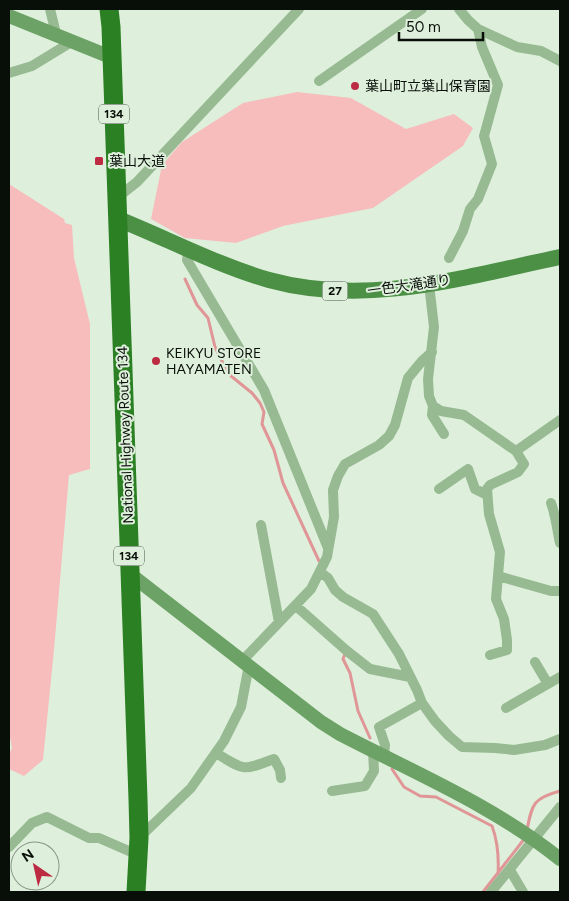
<svg xmlns="http://www.w3.org/2000/svg" width="569" height="901" font-family="Figtree,'Noto Sans JP',sans-serif">
<style>
.green{fill:#f7bdbd}
.lines{fill:none;stroke-linecap:round;stroke-linejoin:round}
.stream{stroke:#e09596;stroke-width:3}
.street{stroke:#97ba92;stroke-width:10}
.secondary{stroke:#6ca266;stroke-width:14}
.primary{stroke:#4c9045;stroke-width:16}
.highway{stroke:#2b8023;stroke-width:19}
.poi-dot{fill:#bc2b41;stroke:#def0dc;stroke-width:2}
.labels{text-anchor:middle;stroke-width:4;stroke-linejoin:round;paint-order:stroke}
.shield{fill:#def0dc;stroke:#485248;stroke-width:1}
.shield-label{font-size:12px;font-weight:bold;fill:#080e08}
.poi-label{font-size:14px;fill:#080e08;stroke:#def0dc;text-anchor:start}
.street-label{font-size:14px;fill:#080e08;stroke:#def0dc}
</style>
<rect width="100%" height="100%" fill="#def0dc"/>
<path class="green" d="M297,92L351,98L406,129L454,114L473,128L463,146L373,208L283,226L236,243L185,238L151,219L162,165L182,142L243,103Z
M9,184L64,219L65,223L72,225L74,258L90,324V469L69,475L54,650L43,760L24,776L9,769V754L12,748L9,732Z"/>
<g class="lines">
<path class="stream" d="M185,279L197,305L208,318L215,347L224,365L231,376L252,393L260,403L264,412L262,424L274,450L283,483L319,561
M345,654L343,659L350,673L358,711L370,738
M392,769L404,787L420,796L436,797L492,826C498,842 499,857 498,874
M527,830C532,803 534,798 560,791
M483,892L525,838"/>
<path class="street" d="M50,9L56,34
M459,9L468,20L478,29L517,47L541,51L560,61
M9,73L32,66L73,41
M319,81L422,9
M118,197L137,182L299,9
M189,248L187,260L264,390L328,548
M449,258L463,231L470,209L478,199L492,164L484,136L498,85L482,47L478,29
M429,284L434,327L428,379L429,396L433,406L441,411L464,415L516,451L524,464L518,472L490,485L487,489L489,514L500,552L496,599L504,619L507,640V650L490,655
M433,406L432,415L444,434
M516,451L560,420
M439,489L468,469L475,489L487,495
M551,503C556,516 557,530 560,543
M261,525L279,622
M320,572L328,578L335,590L343,597L373,614L399,654L417,690L422,703L435,721L449,736L462,747L495,748L514,750L545,745L560,739
M498,576L551,591H560
M296,606L347,651L370,669L410,677
M243,660L311,589L327,557L334,517L333,490L338,476L345,464L379,445L389,436L395,425L408,378L422,361L432,352
M535,662L548,684
M506,708L560,677
M216,753C245,771 242,771 274,759L280,770L281,778
M384,756L385,745L379,727L422,703
M332,791L365,786L374,771L373,751
M140,837L191,788L224,741L241,707L249,665
M9,847L32,823L47,817L89,838H99L138,855
M510,870L523,892
M491,892L560,807"/>
<path class="secondary" d="M9,16L113,58
M130,574L321,722L340,734C415,773 494,806 560,859"/>
<path class="primary" d="M118,219C168,239 217,265 269,280C367,307 464,277 560,257"/>
<path class="highway" d="M109,9L111,27L138,799L139,838L136,892"/>
</g>
<g class="poi-dot">
<circle cx="355" cy="86" r="5"/>
<rect x="94" y="156" width="10" height="10" rx="2.5"/>
<circle cx="156" cy="361" r="5"/>
</g>
<g class="labels">
<g class="shield">
<rect x="99" y="104.5" width="30" height="19" rx="4"/>
<rect x="322.5" y="281.5" width="25" height="19" rx="4"/>
<rect x="114" y="546.5" width="30" height="19" rx="4"/>
</g>
<g class="shield-label">
<text x="114" y="118">134</text>
<text x="335" y="295">27</text>
<text x="129" y="560">134</text>
</g>
<g class="poi-label">
<text x="365" y="91">葉山町立葉山保育園</text>
<text x="109" y="166">葉山大道</text>
<text x="166" y="358">KEIKYU STORE<tspan x="166" dy="16">HAYAMATEN</tspan></text>
</g>
<g class="street-label">
<text transform="translate(409 285) rotate(-8)" y="5">一色大滝通り</text>
<text transform="translate(125 435) rotate(-92)" y="5">National Highway Route 134</text>
</g>
</g>
<rect width="569" height="901" fill="none" stroke="#080e08" stroke-width="20"/>
<g transform="translate(35 866) rotate(326)"><circle r="24" fill="#def0dc" stroke="#889687"/>
<path d="M0-4L9 19L0 12L-9 19Z" fill="#bc2b41"/>
<text y="-8" font-size="14" font-weight="bold" text-anchor="middle" fill="#080e08">N</text>
</g>
<path d="M399 32v8h84v-8" fill="none" stroke="#080e08" stroke-width="2.5"/>
<text x="406" y="32" font-size="15" fill="#080e08" stroke="#def0dc" stroke-width="4" paint-order="stroke">50 m</text>
</svg>
